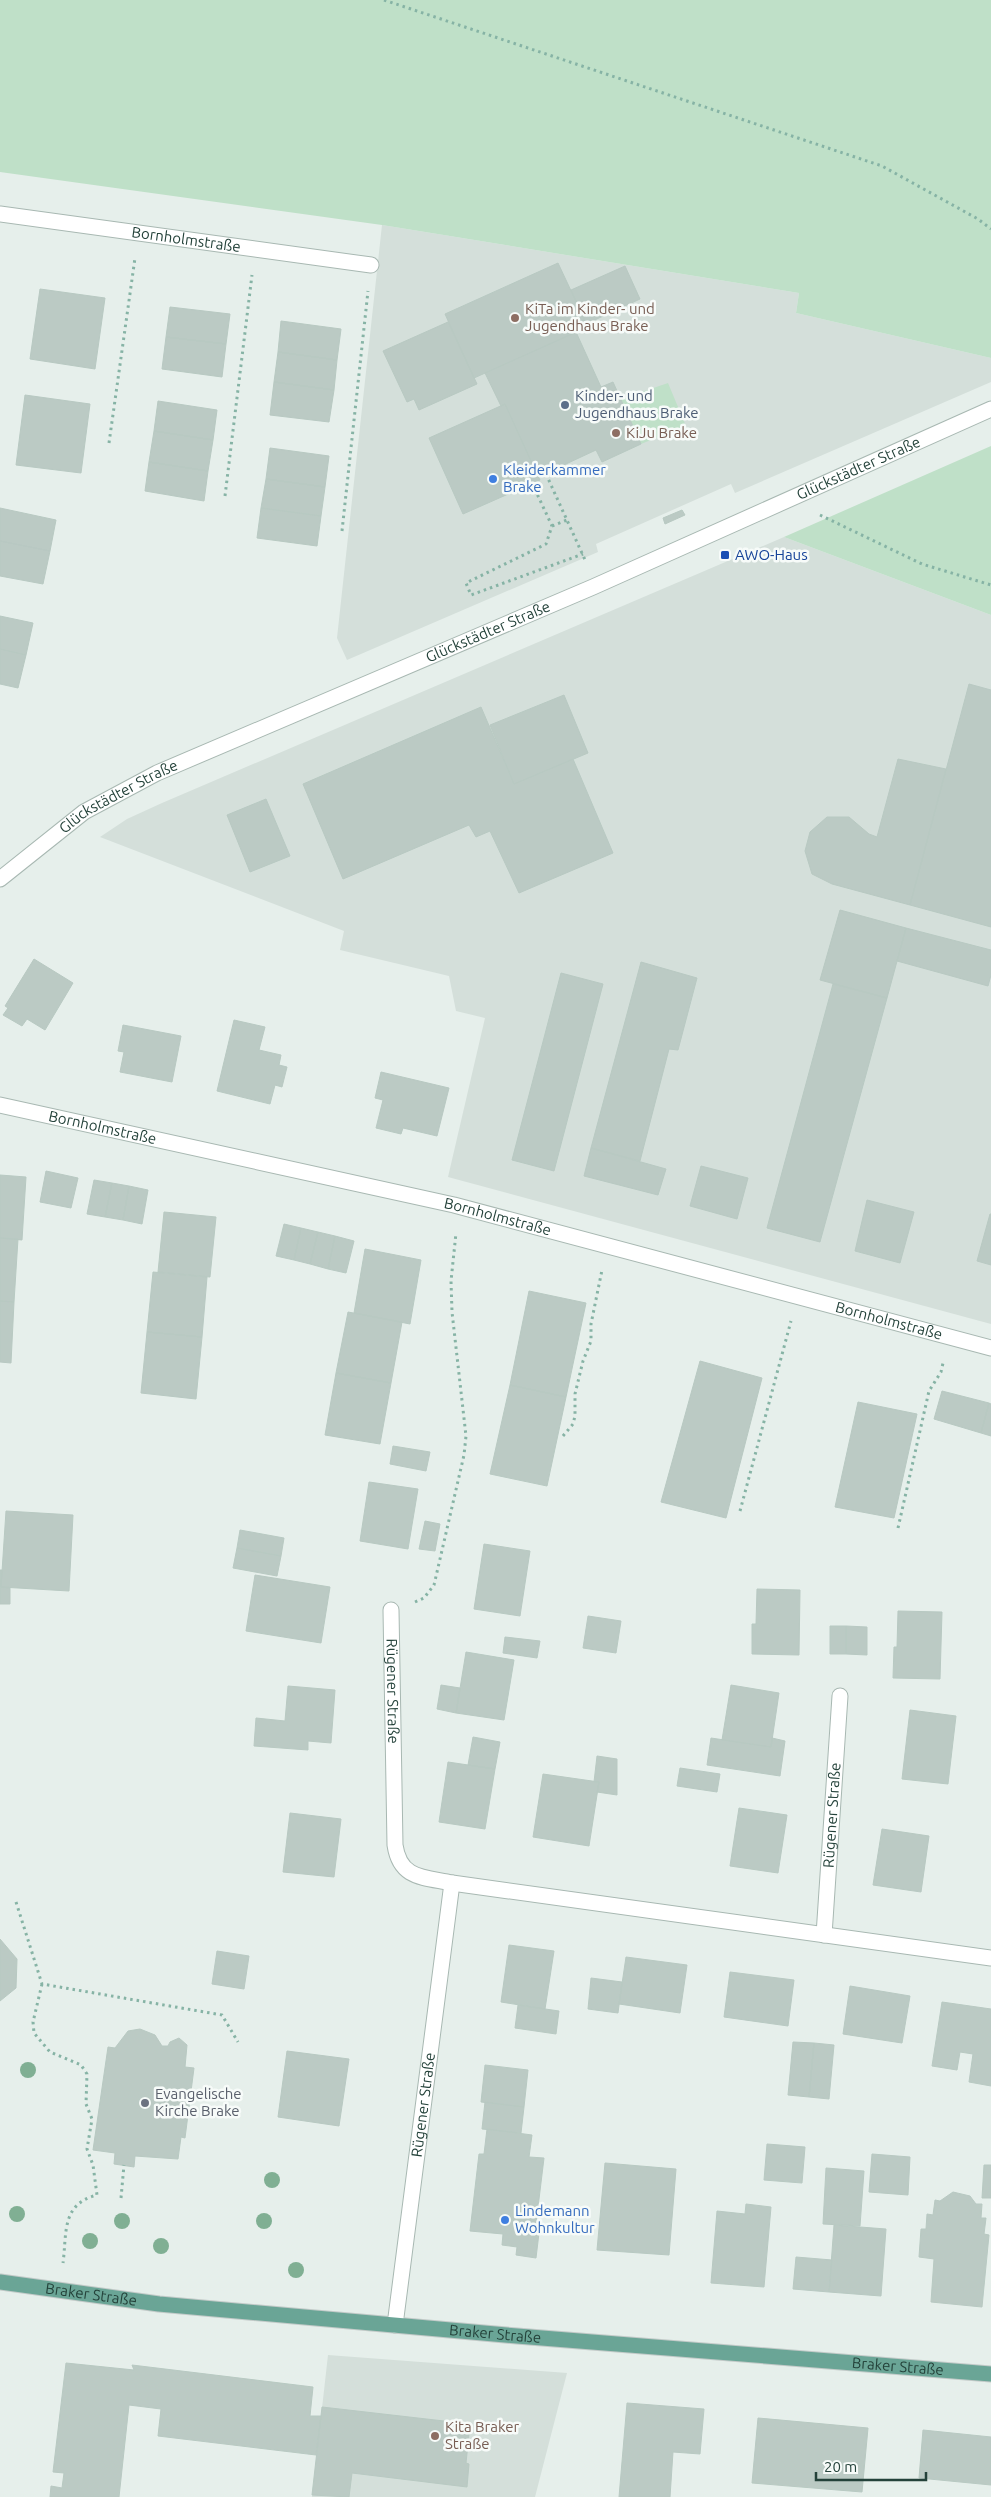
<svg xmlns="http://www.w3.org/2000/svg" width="991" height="2497" font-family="Ubuntu,sans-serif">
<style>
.built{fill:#d4dfda}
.green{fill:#bfe0c8}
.building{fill:#bbcac4;stroke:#b8c9c2}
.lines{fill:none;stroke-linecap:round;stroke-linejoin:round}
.minor-casing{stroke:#a8b8b2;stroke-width:17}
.major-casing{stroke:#c2cac8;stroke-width:17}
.path{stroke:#86b3a5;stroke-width:3;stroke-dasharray:2.5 4;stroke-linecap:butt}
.minor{stroke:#fff;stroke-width:15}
.major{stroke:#6aa596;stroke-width:15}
.tree{fill:#80af93}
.education-dot{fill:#8d6e63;stroke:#f7fbf9;stroke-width:2}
.service-dot{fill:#5c6f8a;stroke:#f7fbf9;stroke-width:2}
.shop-dot{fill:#3f7fe0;stroke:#f7fbf9;stroke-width:2}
.transit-dot{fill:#1a4fb4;stroke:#f7fbf9;stroke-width:2}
.worship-dot{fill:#6b7280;stroke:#f7fbf9;stroke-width:2}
.labels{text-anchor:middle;stroke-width:5;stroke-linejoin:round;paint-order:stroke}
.street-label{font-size:15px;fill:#24423a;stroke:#f7fbf9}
.education-label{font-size:15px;fill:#785e54;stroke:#f7fbf9;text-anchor:start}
.service-label{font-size:15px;fill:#4e5e75;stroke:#f7fbf9;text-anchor:start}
.shop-label{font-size:15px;fill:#366cbe;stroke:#f7fbf9;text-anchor:start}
.transit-label{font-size:15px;fill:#164399;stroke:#f7fbf9;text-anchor:start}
.worship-label{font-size:15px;fill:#5b616d;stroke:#f7fbf9;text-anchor:start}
</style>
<rect width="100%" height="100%" fill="#e6efeb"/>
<path class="built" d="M382,225L799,293L796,313L991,358V382L735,493L731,484L596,544L598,552L347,660L337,638Z
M784,537L991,615V1324L448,1177L485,1018L456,1011L449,976L340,950L344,931L100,837L127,819L162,803Z
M328,2355L567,2373L535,2497H312Z"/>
<path class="green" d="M0,0H991V358L796,313L799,293L382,225L0,172Z
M668,383L686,426L641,444L621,399Z
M991,446V615L784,537Z"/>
<path class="building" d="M558,263L588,327L474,378L445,314Z
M625,266L640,299L586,324L571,290Z
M40,289L105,298L95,369L30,359Z
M170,307L230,314L226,344L166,337Z
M281,321L341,329L337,360L278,352Z
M448,322L477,384L419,410L414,399L407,402L383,351Z
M576,332L601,387L613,382L641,444L602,462L596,450L538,477L505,404L501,406L485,373Z
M166,337L226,344L222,377L162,369Z
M278,352L337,360L334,390L274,382Z
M274,382L334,390L329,422L270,415Z
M25,395L90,404L81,473L16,465Z
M158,401L217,410L213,440L154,431Z
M505,404L540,480L463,514L429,438Z
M154,431L213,440L208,471L149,462Z
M270,448L329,456L325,487L266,479Z
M149,462L208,471L204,501L145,491Z
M266,479L325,487L321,516L261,508Z
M0,508L56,520L50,551L0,541Z
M261,508L321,516L317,546L257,538Z
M682,510L685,515L665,524L663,518Z
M0,541L50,551L43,584L0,576Z
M0,616L33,623L26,655L0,649Z
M0,649L26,655L18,688L0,684Z
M969,684L991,690V927L910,905Z
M564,695L588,753L514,784L490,725Z
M481,707L514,784L573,759L613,853L519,893L490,831L476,837L469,825L343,879L303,784Z
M898,759L946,769L910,905L832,884L812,874L805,851L810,832L827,817H849L869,834L877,837Z
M266,799L290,856L250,872L227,815Z
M840,910L906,928L887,998L820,980Z
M906,928L991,950V975L988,986L897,961Z
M34,959L73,983L45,1030L27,1019L22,1026L3,1015L8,1008L5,1006Z
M641,962L697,978L678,1050L669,1049L640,1161L591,1148Z
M561,973L603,984L554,1171L512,1160Z
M833,984L887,998L820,1242L767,1228Z
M234,1020L265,1027L259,1050L281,1055L279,1065L287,1067L282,1087L275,1085L270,1104L217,1091Z
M123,1025L181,1036L172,1082L120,1072L124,1052L118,1051Z
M381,1072L449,1088L437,1136L403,1128L401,1134L376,1128L383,1100L375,1098Z
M591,1148L666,1169L658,1195L584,1176Z
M701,1166L748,1178L737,1219L690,1206Z
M46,1171L78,1178L71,1208L40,1202Z
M0,1175L26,1177L22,1240L0,1238Z
M94,1180L112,1183L105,1217L87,1214Z
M112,1183L129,1186L123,1220L105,1217Z
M129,1186L148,1190L142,1224L123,1220Z
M867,1200L914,1212L900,1263L855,1251Z
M164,1212L216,1217L210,1277L158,1272Z
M990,1214H991V1265L977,1261Z
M284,1224L301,1228L294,1260L276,1256Z
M301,1228L318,1232L310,1264L294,1260Z
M318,1232L335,1236L328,1269L310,1264Z
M335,1236L354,1241L346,1273L328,1269Z
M0,1238L18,1239L14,1302L0,1301Z
M365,1249L421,1260L410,1324L354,1313Z
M153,1272L207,1277L202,1337L147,1332Z
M529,1291L586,1303L566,1397L510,1385Z
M0,1301L14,1302L11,1363L0,1362Z
M348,1312L402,1322L391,1383L336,1373Z
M147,1332L202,1337L196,1399L141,1393Z
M700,1361L762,1378L726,1518L661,1502Z
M336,1373L391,1383L380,1444L325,1435Z
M510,1385L566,1397L547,1486L490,1474Z
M942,1391L989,1403L981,1433L934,1419Z
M858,1402L917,1414L894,1518L835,1507Z
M989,1403L991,1404V1436L981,1433Z
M393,1446L430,1452L426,1471L390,1464Z
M369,1482L418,1489L408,1549L360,1541Z
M6,1511L73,1515L69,1591L1,1587Z
M425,1521L440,1524L435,1551L419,1549Z
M240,1530L284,1538L281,1556L237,1548Z
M484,1544L530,1551L520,1616L474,1609Z
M237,1548L281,1556L277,1576L233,1568Z
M0,1570H2L1,1587L10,1588V1604H0Z
M255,1575L330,1587L321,1643L246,1631Z
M757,1589L800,1590L799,1655L752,1654V1624H756Z
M898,1611L942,1612L940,1679L893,1678L894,1647H897Z
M588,1616L621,1621L616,1653L583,1648Z
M830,1626H846V1654H830Z
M846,1626L867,1627V1655L846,1654Z
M505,1637L540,1641L537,1658L503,1653Z
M466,1652L514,1660L504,1720L456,1713Z
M441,1685L460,1688L456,1713L437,1709Z
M731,1685L779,1693L771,1747L722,1740Z
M288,1686L335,1690L331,1743L308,1741V1750L254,1746L256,1718L285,1721Z
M910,1710L956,1716L948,1784L902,1779Z
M473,1737L500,1742L495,1769L468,1765Z
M711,1738L771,1747L772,1738L785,1741L780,1776L707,1765Z
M597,1756L617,1759V1795L597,1792L599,1782H594Z
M448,1762L495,1769L485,1829L439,1822Z
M680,1768L720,1774L717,1792L677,1786Z
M543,1774L599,1782L589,1846L533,1837Z
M739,1808L787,1815L778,1873L730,1866Z
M290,1813L341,1819L334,1877L283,1872Z
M882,1829L929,1836L921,1892L873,1885Z
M0,1939L17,1959L16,1988L0,2001Z
M509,1945L554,1951L545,2009L501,2002Z
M217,1951L249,1956L244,1989L212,1984Z
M626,1957L687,1965L680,2013L619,2004Z
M730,1972L794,1980L788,2026L724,2017Z
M591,1978L622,1982L618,2013L588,2009Z
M850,1986L910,1996L902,2043L843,2034Z
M942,2002L991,2009V2086L969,2082L973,2054L960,2052L957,2070L932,2066Z
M518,2005L559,2011L556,2034L515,2028Z
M140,2029L155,2035L162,2046H168L170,2042L179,2038L187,2045L185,2067L194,2068L185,2138L181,2137L178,2159L135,2156L134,2167L114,2164L115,2153L93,2150L108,2047L115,2048L128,2031Z
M793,2042L814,2043L809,2097L788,2095Z
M814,2043L834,2045L829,2099L809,2097Z
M287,2051L349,2059L339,2126L278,2117Z
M485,2065L528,2070L524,2107L481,2102Z
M485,2102L524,2107L521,2133L482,2129Z
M487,2129L532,2135L529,2157L544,2158L535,2232L539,2233L536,2258L516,2255L517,2247L502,2245L503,2234L470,2231L479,2154H484Z
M767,2144L805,2147L802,2183L764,2180Z
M872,2154L910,2157L908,2195L869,2192Z
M605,2163L676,2169L669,2255L597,2250Z
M984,2165H991V2198H982Z
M826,2168L864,2171L860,2226L823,2224Z
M953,2192L970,2196L976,2204H982L981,2218H986L984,2234L989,2235L982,2307L931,2302L934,2259L919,2257L921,2229H926L927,2214L933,2215L935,2200L940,2201Z
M746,2204L771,2207L764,2287L711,2283L717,2211L745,2214Z
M834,2225L886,2229L881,2296L829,2292Z
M796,2257L832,2260L829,2292L793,2289Z
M66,2363L134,2370L132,2365L313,2387L310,2416H321L316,2455L158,2436L161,2409L129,2405L119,2497H50L51,2486L62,2488L64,2473L53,2472Z
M627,2403L704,2409L700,2454L673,2452L670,2497H619Z
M322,2407L470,2424L466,2463L469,2464L467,2487L352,2473L349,2497L312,2495Z
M758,2418L868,2428L862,2492L752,2483Z
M923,2430L991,2437V2485L919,2478Z"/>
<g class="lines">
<defs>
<g id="minor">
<path id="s1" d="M0,214L371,265"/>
<path id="s2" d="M0,879L84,812L157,773L593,587L991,409"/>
<path id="s3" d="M0,1105L454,1205L991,1348"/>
<path id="s4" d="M391,1610L395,1845C400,1879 423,1877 452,1883L991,1958"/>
<path id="s5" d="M824,1935L840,1696"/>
<path id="s6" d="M395,2325L452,1883"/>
</g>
<g id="major">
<path id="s7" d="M0,2282L159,2304L517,2336L991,2374"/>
</g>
</defs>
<use href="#minor" class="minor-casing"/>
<use href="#major" class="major-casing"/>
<path class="path" d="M384,0L882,166L978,219L991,229
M109,443L135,258
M546,474L586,562
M532,483L552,526L546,544L466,583L471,595L583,554
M225,496L252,275
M820,515L922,564L991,585
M552,526L567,520
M342,531L368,291
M563,1436L573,1424L575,1416V1394L583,1361L591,1341V1324L602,1270
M740,1511L791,1321
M898,1528L929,1391L941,1372L943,1363
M415,1602L424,1598L434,1585L464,1455L466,1436L452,1312L451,1281L456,1233
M16,1902L42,1984L222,2015L238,2042
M42,1984L33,2022L34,2033L50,2052L81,2065L87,2074L86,2104L92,2119L87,2149L93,2165L97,2195C61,2204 67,2233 63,2263
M121,2198L124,2165"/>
<use href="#minor" class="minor"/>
<use href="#major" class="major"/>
</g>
<g class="tree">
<circle cx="28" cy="2070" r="8"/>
<circle cx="272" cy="2180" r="8"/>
<circle cx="17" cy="2214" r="8"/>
<circle cx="122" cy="2221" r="8"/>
<circle cx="264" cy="2221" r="8"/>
<circle cx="90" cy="2241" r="8"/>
<circle cx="161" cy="2246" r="8"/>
<circle cx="296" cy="2270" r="8"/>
</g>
<g class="education-dot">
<circle cx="515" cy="318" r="5"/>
<circle cx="616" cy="433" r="5"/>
<circle cx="435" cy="2436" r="5"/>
</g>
<circle class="service-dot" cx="565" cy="405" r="5"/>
<g class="shop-dot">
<circle cx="493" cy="479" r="5"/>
<circle cx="505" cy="2220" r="5"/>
</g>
<rect class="transit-dot" x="720" y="550" width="10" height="10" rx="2.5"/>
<circle class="worship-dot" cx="145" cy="2103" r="5"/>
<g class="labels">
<g class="street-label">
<text dy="5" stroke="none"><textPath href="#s1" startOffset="188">Bornholmstraße</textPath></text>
<text dy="5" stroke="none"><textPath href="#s2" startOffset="955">Glückstädter Straße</textPath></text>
<text dy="5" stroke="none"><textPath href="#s2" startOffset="550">Glückstädter Straße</textPath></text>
<text dy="5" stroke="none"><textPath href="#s2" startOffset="145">Glückstädter Straße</textPath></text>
<text dy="5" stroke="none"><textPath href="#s3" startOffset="105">Bornholmstraße</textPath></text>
<text dy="5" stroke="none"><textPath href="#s3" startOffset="510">Bornholmstraße</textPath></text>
<text dy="5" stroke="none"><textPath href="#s3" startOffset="915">Bornholmstraße</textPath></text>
<text dy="5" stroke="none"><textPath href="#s4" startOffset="81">Rügener Straße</textPath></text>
<text dy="5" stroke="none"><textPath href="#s5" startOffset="120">Rügener Straße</textPath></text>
<text dy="5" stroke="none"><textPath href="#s6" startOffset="222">Rügener Straße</textPath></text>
<text dy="5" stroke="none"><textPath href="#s7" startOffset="92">Braker Straße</textPath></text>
<text dy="5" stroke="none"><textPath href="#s7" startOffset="498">Braker Straße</textPath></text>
<text dy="5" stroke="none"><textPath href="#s7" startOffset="902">Braker Straße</textPath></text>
</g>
<g class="education-label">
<text x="525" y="314">KiTa im Kinder- und<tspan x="525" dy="17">Jugendhaus Brake</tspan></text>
<text x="626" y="438">KiJu Brake</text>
<text x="445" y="2432">Kita Braker<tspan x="445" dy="17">Straße</tspan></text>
</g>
<g class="service-label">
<text x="575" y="401">Kinder- und<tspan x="575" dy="17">Jugendhaus Brake</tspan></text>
</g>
<g class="shop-label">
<text x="503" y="475">Kleiderkammer<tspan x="503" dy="17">Brake</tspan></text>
<text x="515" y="2216">Lindemann<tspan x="515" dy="17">Wohnkultur</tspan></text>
</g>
<g class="transit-label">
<text x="735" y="560">AWO-Haus</text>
</g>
<g class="worship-label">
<text x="155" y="2099">Evangelische<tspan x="155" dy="17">Kirche Brake</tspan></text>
</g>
</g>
<path d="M816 2472v8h110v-8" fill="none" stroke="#24423a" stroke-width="2.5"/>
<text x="824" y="2472" font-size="15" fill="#24423a" stroke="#f7fbf9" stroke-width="4" paint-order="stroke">20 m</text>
</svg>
